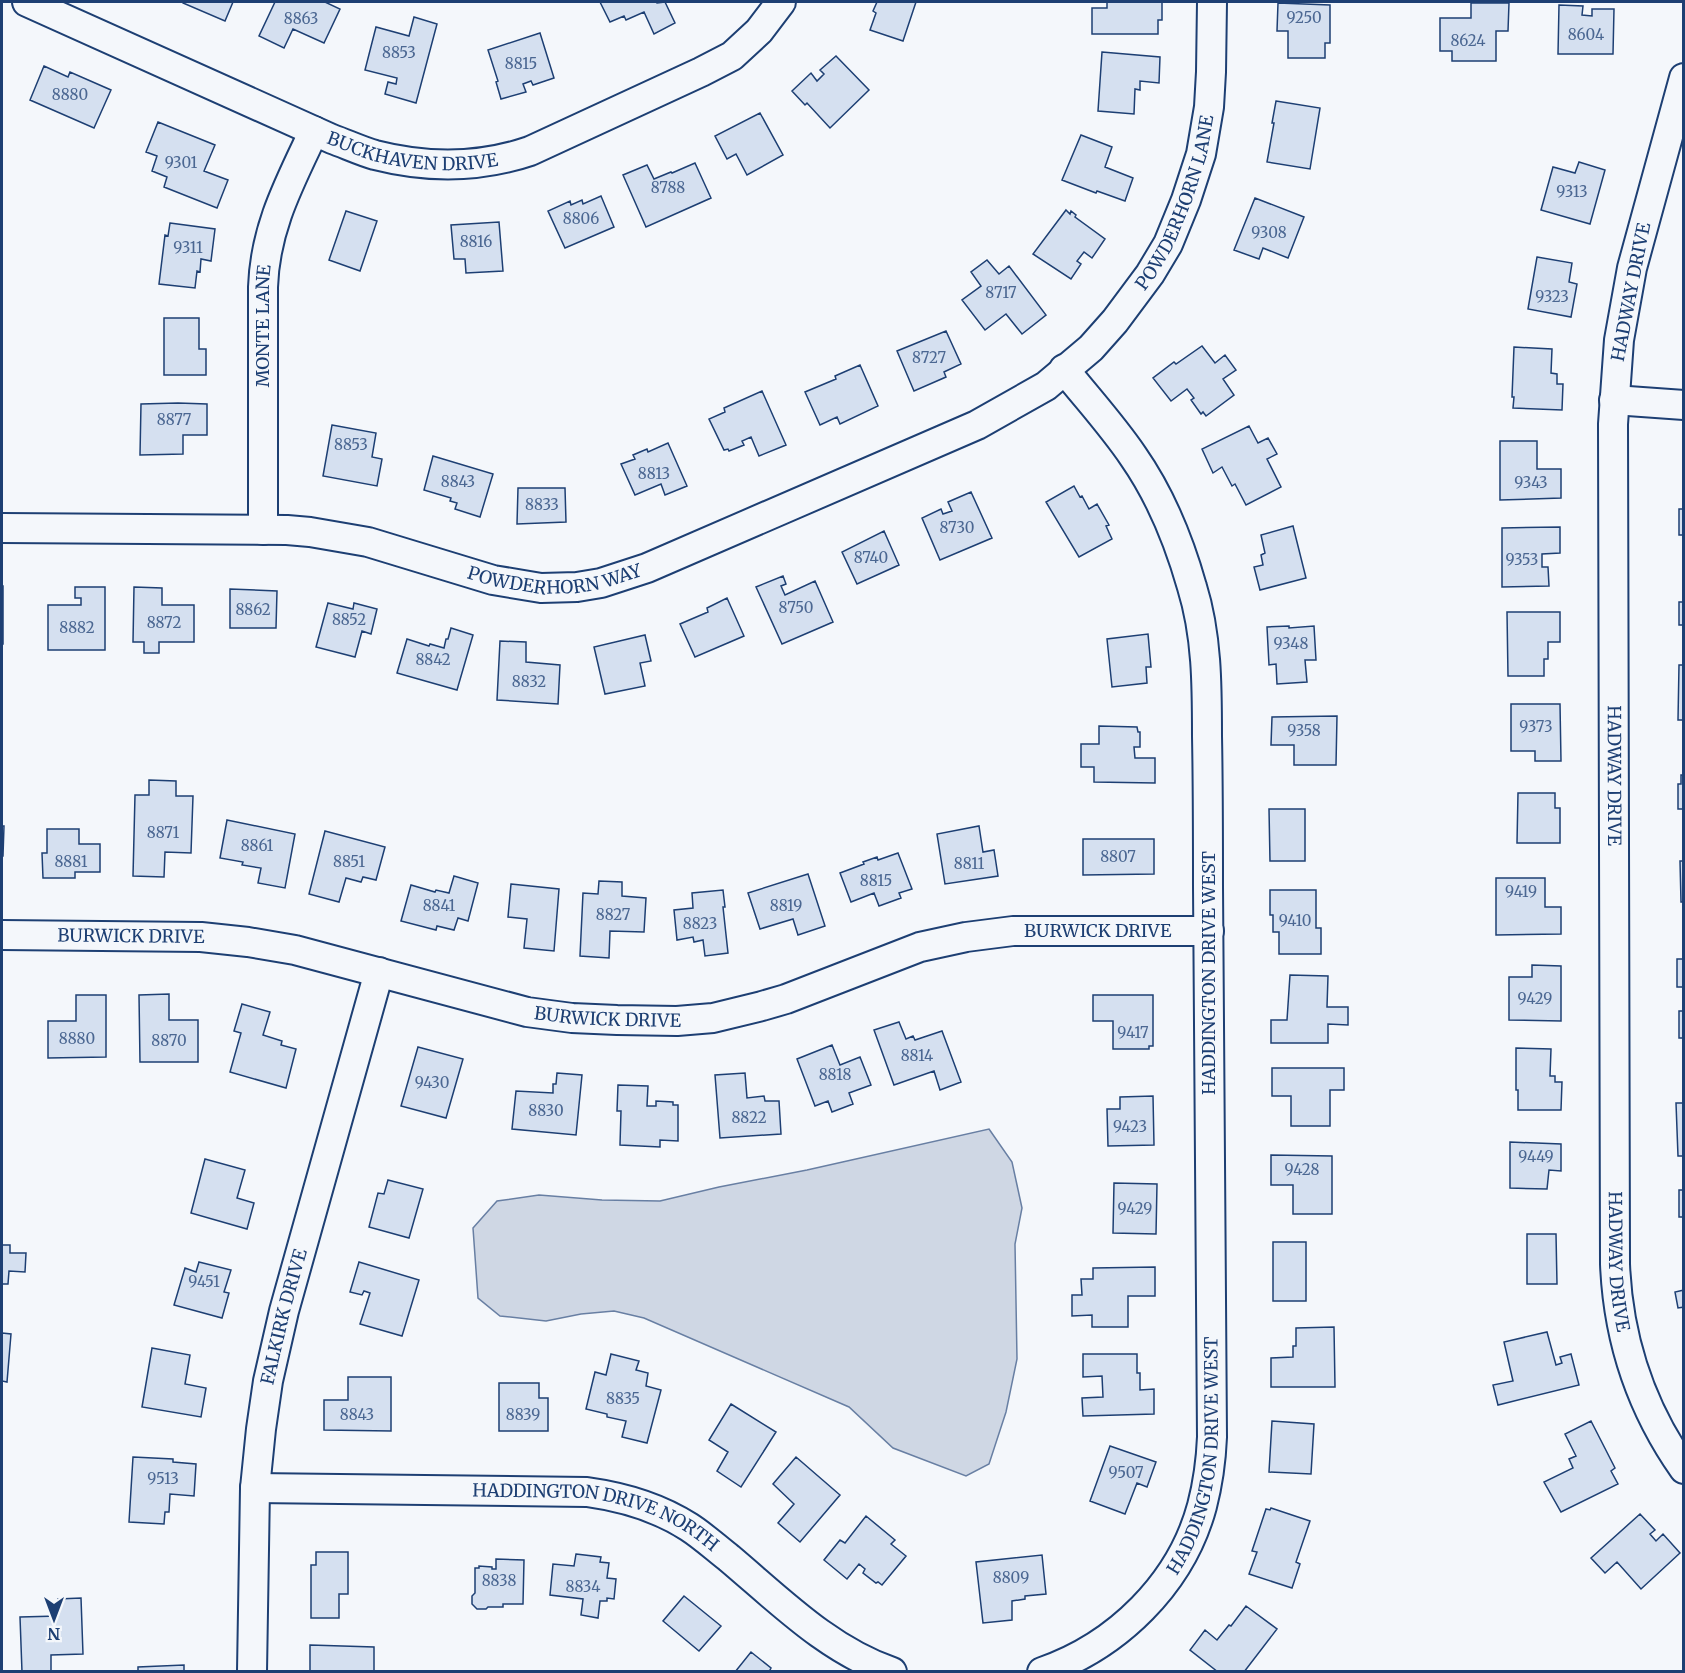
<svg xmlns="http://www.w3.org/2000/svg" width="1685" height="1673" font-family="Merriweather,serif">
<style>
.water{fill:#cfd7e4;stroke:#687fa3;stroke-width:1.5}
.building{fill:#d5e0f0;stroke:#1d3f73;stroke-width:1.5}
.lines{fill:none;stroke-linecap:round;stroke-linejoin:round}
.minor-casing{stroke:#1d3f73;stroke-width:32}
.minor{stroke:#f4f7fb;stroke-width:28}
.labels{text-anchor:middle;stroke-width:4.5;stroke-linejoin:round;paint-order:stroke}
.number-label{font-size:15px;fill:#4b6792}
.street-label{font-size:18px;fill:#1d3f73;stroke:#f4f7fb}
</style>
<rect width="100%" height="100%" fill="#f4f7fb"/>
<path class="water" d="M989,1129L1012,1162L1022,1208L1015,1244L1017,1359L1006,1412L989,1464L966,1476L893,1448L849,1407L644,1318L614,1311L581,1314L546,1321L500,1316L478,1298L473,1228L497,1201L539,1195L602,1200L660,1201L719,1187L807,1170Z"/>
<path class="building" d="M183,2H233L225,21L183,3Z
M275,2H325L340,9L324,43L293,29L284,48L259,36Z
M600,2H656L657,3L665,2L675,23L654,34L644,12L626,20L624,16L610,22Z
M877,2H916L903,41L870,30L876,13L873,11Z
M1107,2H1162V20H1158V34H1092V8H1107Z
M1278,3L1330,5V43H1325V58H1288V31H1277Z
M1471,3H1509L1508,31H1496V61H1452V51H1440V18H1471Z
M1559,5L1583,6L1582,15L1592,16V9H1614L1613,54H1558Z
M414,17L437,24L416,103L385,94L388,82L396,84L397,78L365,70L376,27L409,36Z
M540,33L554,78L533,85L531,81L523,84L526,92L501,99L496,82L498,81L488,50Z
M1102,52L1160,57L1159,83L1140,81V90L1135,89L1134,114L1098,111Z
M836,56L869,90L830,128L807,103L805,105L792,91L811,73L817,81L824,74L820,70Z
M44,66L68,77L70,72L111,90L94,128L30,100Z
M1276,101L1320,108L1310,169L1267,162L1274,123H1272Z
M760,113L783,155L747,175L736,154L727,159L715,136Z
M158,122L215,145L204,171L228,180L217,208L164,187L167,177L152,171L157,156L146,152Z
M1081,135L1112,147L1105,167L1133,178L1125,201L1097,191L1096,193L1062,180Z
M1579,162L1605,170L1590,224L1541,210L1553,167L1575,173Z
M695,163L711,198L646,227L623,175L647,165L654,179L671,172L672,173Z
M601,196L614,227L565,248L548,211L570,201L571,205L582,200L583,204Z
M1255,198L1304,217L1288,258L1263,248L1259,259L1234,250Z
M1066,210L1070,214L1071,211L1076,215L1075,217L1105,239L1092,258L1084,252L1077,261L1081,264L1071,279L1033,254Z
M346,211L377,221L360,271L329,260Z
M499,222L503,271L466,273L465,259H454L451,225Z
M170,223L215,229L211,261L201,259L200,272L197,271L195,288L159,284L165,235L168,236Z
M1537,257L1572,263L1569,282L1577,284L1571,317L1528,309Z
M987,260L999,274L1009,266L1046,315L1022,334L1006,314L985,330L962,300L981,286L971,272Z
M164,318H199V349H206V375H164Z
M946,331L961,364L944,372L946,377L914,391L897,351Z
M1202,346L1215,363L1225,355L1236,370L1223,379L1234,395L1206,416L1203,412L1201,414L1191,400L1194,398L1187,389L1171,401L1153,378L1174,362L1176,364Z
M1514,347L1552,349L1551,373L1557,374V384H1563L1562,410L1513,408L1514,397H1512Z
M860,365L878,406L840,424L837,417L820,425L805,392L836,379L835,376Z
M762,391L786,445L759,456L751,437L742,441L744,445L729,451L728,449L724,450L709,419L725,412L724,408Z
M178,403L207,404V435H183V454L140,455L141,404Z
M332,425L376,433L372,457L382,459L377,486L323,476Z
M1249,426L1258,443L1268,438L1277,454L1267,459L1281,487L1246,505L1235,484L1232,486L1222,467L1213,473L1202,449Z
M1500,441H1537V469H1561V498L1500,500Z
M668,443L687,486L665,495L661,484L635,495L621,464L635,459L633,455L647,449L648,452Z
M433,456L493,474L480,517L455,509L457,503L450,501L451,498L424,490Z
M1074,486L1080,497L1082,496L1089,509L1097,504L1109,525L1106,526L1112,539L1079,557L1046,502Z
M518,488H565L566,522L517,524Z
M971,492L992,538L940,560L922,518L941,509L943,514L952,511L948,502Z
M1679,509H1684V535H1679Z
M1293,526L1306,578L1260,590L1254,567L1263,565L1261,555L1265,553L1261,535Z
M1560,527V553L1542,554V567H1548L1549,586L1502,587V528Z
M884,531L899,565L857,584L842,552Z
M783,576L786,584L781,586L785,595L815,581L833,622L782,644L756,587Z
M2,586H3V644H2Z
M75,587H105V650H48V605H81V598H75Z
M134,587L162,588V605H194V642H159V653H144V642H133Z
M230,589L277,591L276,628H230Z
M727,598L744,636L695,657L680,624L708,612L707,608Z
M1679,602H1684V625H1679Z
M328,603L353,609L354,603L377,609L371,634L362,631L355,657L316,647Z
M1507,612H1560V642H1548V659H1544V676H1508Z
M1289,626V628L1314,626L1316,660H1305L1307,682L1277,684L1276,664L1269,665L1267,627Z
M451,628L473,635L457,690L397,673L407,639L429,646L430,644L444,648L446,639H448Z
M1148,634L1151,667H1146L1147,683L1112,687L1107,639Z
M645,635L651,661L640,663L645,686L605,694L594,647Z
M500,641L526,642V662L560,665L558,704L497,700Z
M1679,665H1684V720H1678Z
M1511,704H1560L1561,761H1535V751H1511Z
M1337,716L1336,765H1294V745H1271L1272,717Z
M1099,726L1137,727L1138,732H1140V747H1134L1135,758H1155V783L1094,782V767H1081V744H1099Z
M1683,753L1684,809H1678V784H1681V775H1683Z
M149,780L176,781V796H193L191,853L165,852L164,877L133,876L135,795H149Z
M1518,793H1555V808H1560V843H1517Z
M1269,809H1305V861H1270Z
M227,820L295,834L285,888L258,883L261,868L242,865L243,862L220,858Z
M2,826H4L3,856H2Z
M979,826L983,852L994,850L998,876L945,884L937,834Z
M47,829H79V844H100V872H75V878H43L42,853H47Z
M325,831L385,847L376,880L363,877L361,882L346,878L339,902L309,894Z
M1083,839H1154V874L1083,875Z
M898,853L912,889L899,893L901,898L879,906L874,893L851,902L840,873L864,864L863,862L877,857L878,860Z
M1680,861H1684V902H1681Z
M808,874L825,926L798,935L793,919L760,929L748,893Z
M454,876L478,883L468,921L458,918L454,930L437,926L436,930L401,921L411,885L435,892L436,890L449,893Z
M1496,878H1545V907H1561V934L1496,935Z
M599,881L622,882V896L646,898L644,932L610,931L609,958L580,956L583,893L598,894Z
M511,884L559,889L554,951L524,948L527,919L508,917Z
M723,890L725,907H723L728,953L705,956L703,940L694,942L693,937L677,940L674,910L693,908L692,893Z
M1270,890H1316V928H1321V954H1279V932H1273V915H1270Z
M1677,959H1684V987H1677Z
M1532,965L1561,966V1021L1509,1020V977H1532Z
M1290,975L1328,976L1327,1007H1348V1025L1328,1024V1043H1271V1020H1287Z
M169,994V1020H198V1062H140L139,995Z
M76,995H106V1057L48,1058V1021H76Z
M1093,995H1153V1046H1149V1049H1113V1021H1093Z
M242,1004L270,1012L263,1035L282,1041L281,1045L296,1049L286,1088L230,1072L241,1033L234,1031Z
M1679,1011H1684V1038H1679Z
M899,1022L906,1039L913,1036L915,1040L942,1031L961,1082L940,1090L934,1071L894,1085L874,1030Z
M832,1045L840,1065L860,1057L871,1085L849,1093L853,1104L832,1112L828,1101L815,1106L797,1059Z
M418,1047L463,1059L446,1118L401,1106Z
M1516,1048L1551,1049L1550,1076H1555V1082H1562L1561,1110H1518V1090H1516Z
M1272,1068H1344V1090H1330V1126H1291V1096H1272Z
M557,1073L582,1075L576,1135L512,1129L516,1091L553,1093V1084H556Z
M745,1073L747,1098L764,1096L765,1101H779L781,1134L720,1138L715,1075Z
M618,1085L648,1086L647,1106H656V1101L673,1102V1105H678V1141L660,1140V1147L620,1145L621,1111H617Z
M1153,1096L1154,1145L1108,1146L1107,1109H1120V1097Z
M1676,1103H1684V1156H1678Z
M1510,1142L1561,1144V1171L1549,1170L1547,1189L1510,1188Z
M1271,1155L1332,1156V1214H1293V1185H1271Z
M205,1159L245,1170L237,1198L254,1203L247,1229L191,1213Z
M388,1180L423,1189L409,1238L369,1227L378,1193L384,1194Z
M1114,1183L1157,1184L1156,1234L1113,1233Z
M1679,1190H1684V1217H1679Z
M1527,1234H1556L1557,1284H1527Z
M1273,1242H1306V1301H1273Z
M2,1245H10V1253H26L25,1272L9,1271L8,1284H2Z
M199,1262L231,1270L224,1292L229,1293L222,1318L174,1305L185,1268L196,1272Z
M359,1262L419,1280L402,1336L360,1324L370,1293L364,1291L362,1295L350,1292Z
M1155,1267V1296H1128V1327H1092V1315L1072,1316V1295H1082L1081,1279H1093V1268Z
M1684,1290V1307L1678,1308L1675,1292Z
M1334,1327L1335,1387H1271V1358L1293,1357V1346H1296V1328Z
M1547,1332L1556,1365L1562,1363L1560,1357L1571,1354L1579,1385L1498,1405L1493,1385L1513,1381L1504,1342Z
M2,1333L11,1334L7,1382L2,1381Z
M152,1348L190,1355L185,1384L206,1388L201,1417L142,1407Z
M611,1354L639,1361L636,1370L648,1373L646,1386L661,1390L647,1443L622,1437L626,1421L607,1417V1414L586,1409L595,1372L606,1375Z
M1083,1354H1137V1373H1140V1390L1154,1389V1414L1083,1416L1082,1398L1103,1397L1102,1376L1083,1377Z
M348,1377H391V1431L324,1430V1400H348Z
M499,1383H539V1398H548V1431H499Z
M731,1404L776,1432L741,1487L717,1471L728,1452L709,1440Z
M1272,1421L1314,1424L1311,1474L1269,1472Z
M1591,1421L1615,1468L1611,1471L1618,1484L1561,1512L1544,1482L1573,1468L1569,1459L1576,1456L1565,1434Z
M1110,1446L1156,1462L1147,1487L1137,1483L1125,1514L1090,1501Z
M133,1457L173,1459V1462L196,1464L194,1496L170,1494L169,1512H165L164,1524L129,1522Z
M796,1457L840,1495L800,1542L778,1523L794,1504L773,1484Z
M1271,1508L1310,1521L1296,1562L1300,1564L1292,1588L1249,1574L1257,1552L1252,1551L1266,1509L1270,1510Z
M1640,1514L1655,1530L1650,1534L1656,1541L1663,1534L1680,1553L1641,1589L1617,1562L1605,1573L1591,1558Z
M866,1516L895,1540L891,1544L906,1556L882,1585L878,1582L876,1583L863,1573L865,1569L859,1564L847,1579L824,1560L840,1540L845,1543Z
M316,1552H348V1594H339V1618H311V1565H316Z
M576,1554L601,1557L600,1562L609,1563L607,1578L616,1579L614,1599L607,1598V1601H600L598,1618L581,1615L583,1599L550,1595L553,1564L574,1566Z
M1042,1555L1046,1594L1025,1596V1599L1012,1601V1620L983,1623L976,1562Z
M496,1559L524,1560L523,1604H503V1607H488L486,1609H477L472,1604V1596L475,1593V1568H479V1566L492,1567V1569H496Z
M684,1596L721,1626L699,1651L663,1621Z
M81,1598L83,1654L51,1655V1672H22L20,1617L58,1616V1599Z
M1246,1606L1277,1629L1244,1672H1218L1190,1650L1205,1630L1217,1640L1229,1625L1231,1626Z
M310,1645L374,1647V1672H310Z
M751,1652L771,1668L769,1672H735Z
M184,1665V1672H138V1667Z"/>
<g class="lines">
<defs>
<g id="minor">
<path id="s1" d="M27,2L332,139C346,144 361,151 375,155C426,168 480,168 530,151L701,72L732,56L759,31L781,2"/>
<path id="s2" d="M1684,78L1632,268L1619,340L1613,424L1615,1264C1618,1338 1641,1408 1684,1469"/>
<path d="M1614,400L1684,405"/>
<path id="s3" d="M2,528L287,530L310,532L368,542L493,580L541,588L577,587L601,583L647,568L977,425L1046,386L1091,348L1115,321L1150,274L1168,244L1186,200L1201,154L1209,107L1211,72L1212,2"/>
<path id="s4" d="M263,530V287C265,228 289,184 314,131"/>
<path id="s5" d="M2,935L201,937L248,942L295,950L527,1012L572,1018L617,1020L677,1021L713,1018L762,1006L786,999L920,947L966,937L1013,931H1209"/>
<path id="s6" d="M255,1488L587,1492C623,1497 658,1507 689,1527C703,1536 716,1548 729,1558C780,1601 828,1650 892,1672"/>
<path id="s7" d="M252,1672L255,1488L261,1429L268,1381L284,1311L379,972"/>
<path id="s8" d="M1042,1672C1117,1646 1181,1584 1202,1506C1208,1483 1211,1461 1212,1437C1211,1254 1209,1070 1208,886C1208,836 1208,786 1207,736C1207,686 1207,635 1192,587C1179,541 1161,496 1133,456C1112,425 1087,398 1064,369"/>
</g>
</defs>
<use href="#minor" class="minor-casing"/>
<use href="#minor" class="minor"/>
</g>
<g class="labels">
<g class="number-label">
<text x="1304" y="23">9250</text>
<text x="301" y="24">8863</text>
<text x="1586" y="40">8604</text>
<text x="1468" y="46">8624</text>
<text x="399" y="58">8853</text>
<text x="521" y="69">8815</text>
<text x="70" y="100">8880</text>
<text x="181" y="168">9301</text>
<text x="668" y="193">8788</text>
<text x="1572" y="197">9313</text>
<text x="581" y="224">8806</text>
<text x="1269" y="238">9308</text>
<text x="476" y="247">8816</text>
<text x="188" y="253">9311</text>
<text x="1001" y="298">8717</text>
<text x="1552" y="302">9323</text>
<text x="929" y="363">8727</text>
<text x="174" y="425">8877</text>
<text x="351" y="450">8853</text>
<text x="654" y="479">8813</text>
<text x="458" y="487">8843</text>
<text x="1531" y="488">9343</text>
<text x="542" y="510">8833</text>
<text x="957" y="533">8730</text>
<text x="871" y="563">8740</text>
<text x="1522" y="565">9353</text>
<text x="796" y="613">8750</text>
<text x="253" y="615">8862</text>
<text x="349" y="625">8852</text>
<text x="164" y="628">8872</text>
<text x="77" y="633">8882</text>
<text x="1291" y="649">9348</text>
<text x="433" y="665">8842</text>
<text x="529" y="687">8832</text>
<text x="1536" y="732">9373</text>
<text x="1304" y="736">9358</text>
<text x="163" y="838">8871</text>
<text x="257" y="851">8861</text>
<text x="1118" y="862">8807</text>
<text x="71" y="867">8881</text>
<text x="349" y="867">8851</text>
<text x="969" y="869">8811</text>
<text x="876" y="886">8815</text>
<text x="1521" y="897">9419</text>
<text x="439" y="911">8841</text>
<text x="786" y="911">8819</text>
<text x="613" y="920">8827</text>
<text x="1295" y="926">9410</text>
<text x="700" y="929">8823</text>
<text x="1535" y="1004">9429</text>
<text x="1133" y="1038">9417</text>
<text x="77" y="1044">8880</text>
<text x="169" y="1046">8870</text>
<text x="917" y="1061">8814</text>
<text x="835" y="1080">8818</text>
<text x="432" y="1088">9430</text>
<text x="546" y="1116">8830</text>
<text x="749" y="1123">8822</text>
<text x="1130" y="1132">9423</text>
<text x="1536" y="1162">9449</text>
<text x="1302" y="1175">9428</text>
<text x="1135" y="1214">9429</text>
<text x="204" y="1287">9451</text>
<text x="623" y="1404">8835</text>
<text x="357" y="1420">8843</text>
<text x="523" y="1420">8839</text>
<text x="1126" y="1478">9507</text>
<text x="163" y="1484">9513</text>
<text x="1011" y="1583">8809</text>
<text x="499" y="1586">8838</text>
<text x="583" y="1592">8834</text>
</g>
<g class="street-label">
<text dy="6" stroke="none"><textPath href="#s1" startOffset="417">BUCKHAVEN DRIVE</textPath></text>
<text dy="6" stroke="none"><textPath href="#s3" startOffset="1324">POWDERHORN LANE</textPath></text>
<text transform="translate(1631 292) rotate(-79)" y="6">HADWAY DRIVE</text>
<text dy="6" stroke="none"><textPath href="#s4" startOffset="204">MONTE LANE</textPath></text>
<text dy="6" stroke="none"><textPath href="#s3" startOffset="560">POWDERHORN WAY</textPath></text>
<text dy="6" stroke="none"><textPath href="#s2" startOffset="706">HADWAY DRIVE</textPath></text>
<text dy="6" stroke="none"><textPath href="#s5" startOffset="1119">BURWICK DRIVE</textPath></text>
<text dy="6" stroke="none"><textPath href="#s5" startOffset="129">BURWICK DRIVE</textPath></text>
<text transform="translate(1209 973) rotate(-90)" y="6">HADDINGTON DRIVE WEST</text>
<text dy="6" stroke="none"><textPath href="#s5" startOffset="615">BURWICK DRIVE</textPath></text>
<text dy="6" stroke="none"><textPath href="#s2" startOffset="1192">HADWAY DRIVE</textPath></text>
<text dy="6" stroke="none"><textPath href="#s7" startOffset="358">FALKIRK DRIVE</textPath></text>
<text dy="6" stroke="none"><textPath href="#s8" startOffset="288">HADDINGTON DRIVE WEST</textPath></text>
<text dy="6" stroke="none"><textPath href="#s6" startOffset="346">HADDINGTON DRIVE NORTH</textPath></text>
</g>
</g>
<rect width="1685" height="1673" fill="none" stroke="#1d3f73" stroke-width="6"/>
<g transform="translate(54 1619) rotate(180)" stroke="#f4f7fb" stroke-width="4.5" paint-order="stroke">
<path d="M0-4.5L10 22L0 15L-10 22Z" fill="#1d3f73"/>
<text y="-9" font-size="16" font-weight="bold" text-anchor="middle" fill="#1d3f73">N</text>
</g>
</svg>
